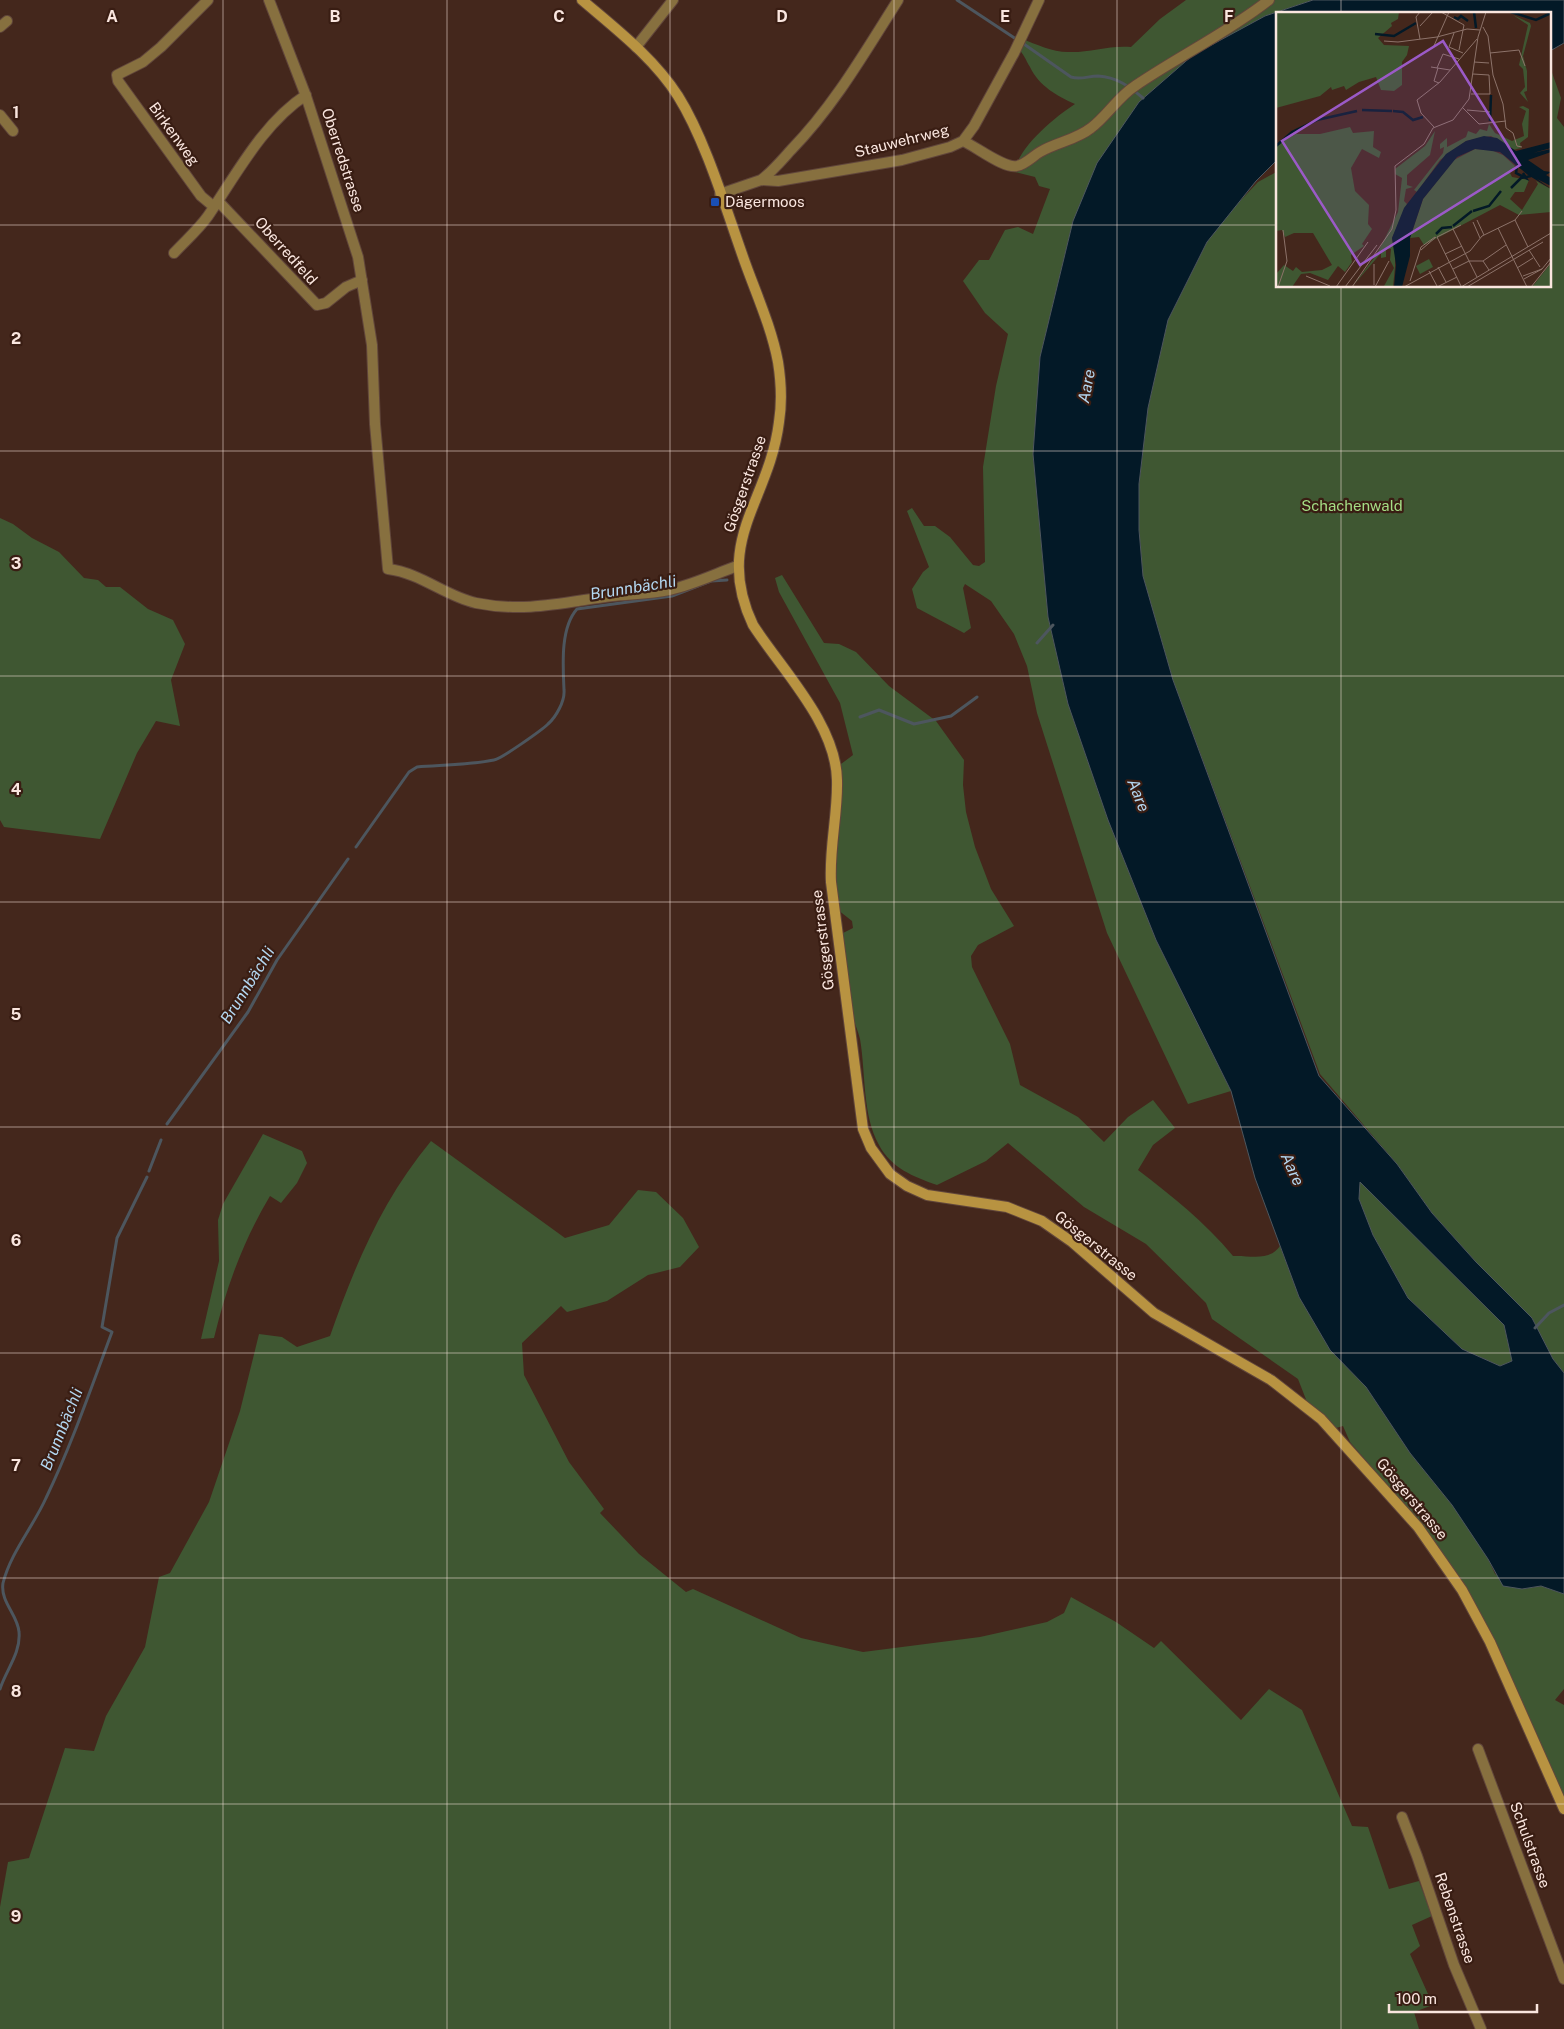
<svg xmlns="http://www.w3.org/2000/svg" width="1564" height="2029" font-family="'Public Sans',sans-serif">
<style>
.green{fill:#3f5732}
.water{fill:#031927;stroke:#4d565e;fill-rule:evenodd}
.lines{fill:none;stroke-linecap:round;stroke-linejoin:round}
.stream{stroke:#4d565e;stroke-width:3}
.street-casing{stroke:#61463b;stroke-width:12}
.secondary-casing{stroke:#61463b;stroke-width:12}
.street{stroke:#87703f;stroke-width:10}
.secondary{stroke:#b89341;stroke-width:10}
.grid{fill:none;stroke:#fae6df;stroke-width:1;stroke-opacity:0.55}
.transit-dot{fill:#1a4fb4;stroke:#391d13;stroke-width:2}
.labels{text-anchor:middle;stroke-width:4.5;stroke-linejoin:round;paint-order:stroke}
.street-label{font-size:15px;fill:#fae6df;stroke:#391d13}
.poi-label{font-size:15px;fill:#fae6df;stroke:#391d13;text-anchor:start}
.park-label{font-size:15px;fill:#a4dd85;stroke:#391d13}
.water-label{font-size:16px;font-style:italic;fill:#b3d7f1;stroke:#391d13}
.inset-river{fill:none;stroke:#031927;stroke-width:2.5}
.inset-road{fill:none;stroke:#8d736a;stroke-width:1}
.view{fill:#9b5ac7;fill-opacity:0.15;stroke:#9b5ac7;stroke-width:2.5}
.inset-edge{fill:none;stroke:#fae6df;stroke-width:2.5}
.grid-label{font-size:16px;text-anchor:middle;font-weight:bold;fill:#fae6df;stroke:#391d13;stroke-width:4.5;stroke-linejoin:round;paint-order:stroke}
</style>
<rect width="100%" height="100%" fill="#44271c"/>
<path class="green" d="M1186,0H1313L1265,16L1193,55L1139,102L1073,221L1040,357L1033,454L1048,617L1068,704L1108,820L1156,940L1231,1091L1188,1104L1107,933L1037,713L1027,666L1014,634L991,601L965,584L963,588L971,628L964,633L917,608L912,589L923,572L929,567L907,511L912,508L924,526H935L950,537L973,565L979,566L985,562L983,467L996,386L1008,334L985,313L963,281L979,260H989L1005,230L1018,227L1033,234L1050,189L1039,186L1035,177L1015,172C1017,148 1055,117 1075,104C1057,96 1039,86 1030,67C1025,59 1025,55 1017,48L1022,39C1036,44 1052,52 1068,52C1089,53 1109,45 1131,47L1160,19Z
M1550,67L1561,98L1557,118L1564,127V1373L1553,1359L1532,1318L1476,1262L1432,1213L1397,1164L1320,1074L1173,680L1143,576L1139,530V484L1148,408L1168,320L1207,242L1227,215L1258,182L1278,171V286H1550Z
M0,518L13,524L32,538L59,552L84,578L98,580L106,587H120L148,609L173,620L185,644L171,680L180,726L156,721L137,753L100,839L4,827L0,820Z
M782,575L824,643L839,644L856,652L889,686L936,721L964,760L963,785L966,812L975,847L991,889L1014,926L978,945L971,956L972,967L1010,1044L1020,1085L1078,1117L1104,1142L1128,1117L1153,1100L1175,1128L1153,1145L1138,1170C1172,1196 1205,1222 1233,1256C1249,1255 1269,1262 1280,1246L1299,1297L1330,1350L1366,1387L1410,1453L1452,1505L1473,1535L1488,1559L1495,1574L1522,1589L1541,1586L1564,1594V1689L1555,1700L1564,1705V1798L1495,1645L1385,1483L1350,1442L1343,1426L1336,1428L1307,1402L1298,1379L1212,1319L1206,1303L1146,1244L1084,1207L1008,1143L986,1161L937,1185C914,1177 891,1168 879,1145C862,1114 866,1074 860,1039C858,1031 854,1022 852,1014C847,987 845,960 841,934L853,928L852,921L838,910L835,877L842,797L841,764L853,755L840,703L779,592L775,578Z
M263,1134L302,1151L307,1163L297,1183L281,1203L270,1196C243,1241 226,1288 214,1338L201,1339L219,1261L218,1220L223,1204Z
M431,1141L565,1238L609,1225L638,1190L656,1192L683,1218L699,1247L680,1267L648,1275L607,1301L567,1312L561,1306L522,1343L524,1375L569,1462L604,1509L600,1513L639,1554L686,1592L693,1589L801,1638L863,1652L980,1637L1047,1622L1064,1613L1071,1597L1116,1622L1154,1648L1161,1641L1241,1720L1269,1689L1302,1710L1352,1826L1368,1827L1389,1889L1419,1881L1432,1916L1412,1925L1420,1946L1410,1954L1433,2005L1414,2012L1419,2029H0V1907L8,1862L29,1858L65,1748L94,1751L106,1716L145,1647L159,1577L170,1573L209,1502L240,1411L259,1334L282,1337L297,1347L330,1336C355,1265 382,1200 431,1141Z
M1360,1181L1504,1325L1512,1361L1500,1366L1462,1349L1408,1298L1373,1235L1359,1199Z"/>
<path class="water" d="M1313,0H1564V43L1550,51V14H1278V159L1256,181L1207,242L1168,320L1148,408L1139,484V530L1143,576L1173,680L1319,1076L1397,1164L1432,1213L1476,1262L1532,1318L1553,1359L1564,1373V1594L1541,1586L1522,1589L1503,1586L1488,1559L1452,1505L1410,1453L1366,1387L1330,1350L1299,1297L1255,1178L1231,1091L1156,940L1108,820L1068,704L1048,617L1033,454L1040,357L1073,221L1097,163L1139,102L1193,55L1265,16ZM1360,1182L1504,1325L1512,1361L1500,1366L1462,1349L1408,1298L1373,1235L1359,1199Z"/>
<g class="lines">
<path class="stream" d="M957,0L1016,39
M1021,42L1071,77C1081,80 1088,76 1098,76C1117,77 1130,87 1143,98
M1037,643L1053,625
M860,717L879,710L914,724L951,716L977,697
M356,847L409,772L417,767C442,765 469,765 494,760C501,759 542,730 548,724C556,717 565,701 564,690C563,666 560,628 577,609L672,596L711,581L727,580
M167,1124L248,1012L277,960L348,859
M149,1171L161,1140
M1535,1328L1549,1313L1564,1305
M0,1689C6,1670 21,1653 19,1632C18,1615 0,1602 3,1583C11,1552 33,1527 46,1498C72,1444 91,1388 112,1332L102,1327L117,1238L147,1177"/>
<defs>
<path id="street" d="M208,0L161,47L143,62L117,75L118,81L201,196L213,206
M269,0L306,96L358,257L372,345L375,424L388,569C421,573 445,596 476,603C525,613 565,602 612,596C631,594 651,594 669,590C692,585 715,574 737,566
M0,27L7,21
M636,47L673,0
M0,115L13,131
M963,141C977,147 1004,169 1017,166C1026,164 1033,156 1040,152C1057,142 1076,140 1091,128C1107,116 1118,97 1135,86C1179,56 1227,33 1269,0
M761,180C772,172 782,160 791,150C834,106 865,52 898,0
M720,194L761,180L778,181L902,160L950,147L963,141L974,126L1014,53L1039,0
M218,201L317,305L326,303L346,287L362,280
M174,253C185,241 198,230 208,216C236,175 263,123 306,95
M1478,1749L1564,1979
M1402,1817L1417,1856L1454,1965L1481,2029"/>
<path id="secondary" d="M582,0C616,29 654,58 678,96C705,139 725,206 742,254C754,289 771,325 778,362C781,381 782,403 779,422C769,502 713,540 753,625C782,670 836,724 837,780C838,814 829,848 831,882L863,1129L871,1148L890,1174L907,1186L927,1195L1007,1207L1042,1221L1072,1242L1154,1313L1271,1380L1321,1419L1418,1527L1462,1590L1490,1642L1564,1809"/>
</defs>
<use href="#street" class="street-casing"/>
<use href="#secondary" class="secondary-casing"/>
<use href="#street" class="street"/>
<use href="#secondary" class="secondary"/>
</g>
<path class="grid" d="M223,0V2029M447,0V2029M670,0V2029M894,0V2029M1117,0V2029M1341,0V14M0,225H1278M1550,225H1564M1341,286V2029M0,451H1564M0,676H1564M0,902H1564M0,1127H1564M0,1353H1564M0,1578H1564M0,1804H1564"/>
<rect class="transit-dot" x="710" y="197" width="10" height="10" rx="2.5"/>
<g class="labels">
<g class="street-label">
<text transform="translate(174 134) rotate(54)" y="5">Birkenweg</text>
<text transform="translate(902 141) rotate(-14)" y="5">Stauwehrweg</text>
<text transform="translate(343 160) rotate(72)" y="5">Oberredstrasse</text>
<text transform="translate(286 251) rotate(48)" y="5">Oberredfeld</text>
<text transform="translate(745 484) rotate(-71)" y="5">Gösgerstrasse</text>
<text transform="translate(823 940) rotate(-97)" y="5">Gösgerstrasse</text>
<text transform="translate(1096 1246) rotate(39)" y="5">Gösgerstrasse</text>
<text transform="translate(1412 1499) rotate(50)" y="5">Gösgerstrasse</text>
<text transform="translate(1530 1845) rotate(70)" y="5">Schulstrasse</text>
<text transform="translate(1455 1918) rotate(71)" y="5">Rebenstrasse</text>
</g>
<g class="poi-label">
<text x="725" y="207">Dägermoos</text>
</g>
<g class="park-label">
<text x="1352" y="511">Schachenwald</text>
</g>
<g class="water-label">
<text transform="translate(1086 386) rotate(-79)" y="6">Aare</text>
<text transform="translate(633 587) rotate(-9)" y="6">Brunnbächli</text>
<text transform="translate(1139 795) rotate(68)" y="6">Aare</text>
<text transform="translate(247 985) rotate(-58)" y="6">Brunnbächli</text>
<text transform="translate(1293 1169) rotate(66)" y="6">Aare</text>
<text transform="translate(61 1429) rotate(-68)" y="6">Brunnbächli</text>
</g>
</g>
<g transform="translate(1276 12)">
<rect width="275" height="275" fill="#44271c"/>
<path d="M0,0H123L122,7L115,11L116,14L102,26L108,33L133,34L131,43L126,50V73L118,79L105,78L100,65L83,70L70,78L68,74L56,78L55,75L44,84L0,96ZM237,3L254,11L255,14L247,44L251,59V79L248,80L252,90L244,81L249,75L247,57L243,53L252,13ZM247,94L253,97L252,125L244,131L245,136L237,138L215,124L190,129L164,148L141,180L138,178L167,141L168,135L164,137V132L171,126V135L190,125L192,119L200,122L204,117L211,119L213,112L219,121L236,129L248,124L246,112L250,99L243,95ZM74,115L77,121L98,119L97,135L105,140L103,146L86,137L75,156L79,179L93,193L92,212L96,217L86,232L88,234L75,243L76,250L69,260L62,254L52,268L34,261L25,262L16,275H0V262L8,253L17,259L20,255L26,260L46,258L56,253L37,221H18L9,225L6,218L0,219V133L20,122H44ZM159,119L154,143L131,163V173L137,175L130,177L128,189L131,192L116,226L119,242V255L117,275L108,274L118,256L114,248L115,237L110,236V245L105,246V241L76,275L101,242L122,200L126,166L119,162V157L149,134ZM199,137L215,138L227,143L239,154L234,161L236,165L253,168L248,180H239L234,187L246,198L262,172L260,169L275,177V200L243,203L224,193L148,233L143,225L134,226L147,187L178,148ZM153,247L157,255L144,262L140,254ZM275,251V275H256Z" fill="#3f5732"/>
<path d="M208,124L221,126L240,139L275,130V136L257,141L275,137V140L252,148L268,159L275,160L270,163L275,166V174L261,167L275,177L252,163L224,140L199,137L181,145L147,187L134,226V244L126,275H118L120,253L116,226L128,196L170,142L190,129Z" fill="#031927"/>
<path class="inset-river" d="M198,0L200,16M235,0L260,8L275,1M178,5L182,7L185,4L192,9M99,22L118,24L140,11M86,98L116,99M117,99L127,100L137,108L147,105M214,109L215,83M0,134L16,120L41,108L81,99M241,154L240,161L250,166L247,161M235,176L245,166L255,164M197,199L213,194L225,179M177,214L196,199M160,222L166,216L176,215"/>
<path class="inset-road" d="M144,0L140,5L144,27M165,0L188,13L183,38M144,14L157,0M207,15L212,24L217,63L227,92L230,116L237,121L241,134L246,135M178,21L173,35L187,41M108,29L122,30L161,25L191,17L204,18M157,36L173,0M214,41L243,38L249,54M198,50L213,51M155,55L174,58M161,56L167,42L183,47M162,56L158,69L163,71M195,82H214L213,63L197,62M187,96L203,112L230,109M191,98L214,100M158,115L145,101L141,88L164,70L201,27M201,208L208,223M239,208L252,235M197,210L204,226M185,213L161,225L185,274M222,216L251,275M177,217L201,265M145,238L160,225M253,238L264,255M169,242L186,234M193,249H207L213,258M207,249L230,233M162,255L170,270M241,256L257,246M177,257L193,249M153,259L161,274M30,264L54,274M247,264L266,257L275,246M248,267L266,257M134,269L145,235L159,225M98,273V252M2,275L11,249L7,218M60,275L92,230M69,275L101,233M76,275L116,217L120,198L119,154L148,132L157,116L177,108L193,87L202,25L210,0M99,275L113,249M128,275L194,239L206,224L239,208L246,199M161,275L181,265M185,275L275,221M191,275L267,230M255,275L275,250"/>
<path class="view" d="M167,29L244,153L84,253L6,129Z"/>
<rect width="275" height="275" class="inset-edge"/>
</g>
<g class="grid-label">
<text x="112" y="22">A</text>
<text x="335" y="22">B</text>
<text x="559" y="22">C</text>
<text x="782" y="22">D</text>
<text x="1005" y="22">E</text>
<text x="1229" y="22">F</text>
<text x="16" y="118">1</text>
<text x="16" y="344">2</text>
<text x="16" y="569">3</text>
<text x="16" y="795">4</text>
<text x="16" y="1020">5</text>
<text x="16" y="1246">6</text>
<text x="16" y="1471">7</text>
<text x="16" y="1697">8</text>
<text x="16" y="1922">9</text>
</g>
<path d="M1389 2004v8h148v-8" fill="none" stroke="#fae6df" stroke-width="2.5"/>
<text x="1396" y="2004" font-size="15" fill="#fae6df" stroke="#391d13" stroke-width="4" paint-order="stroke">100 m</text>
</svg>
